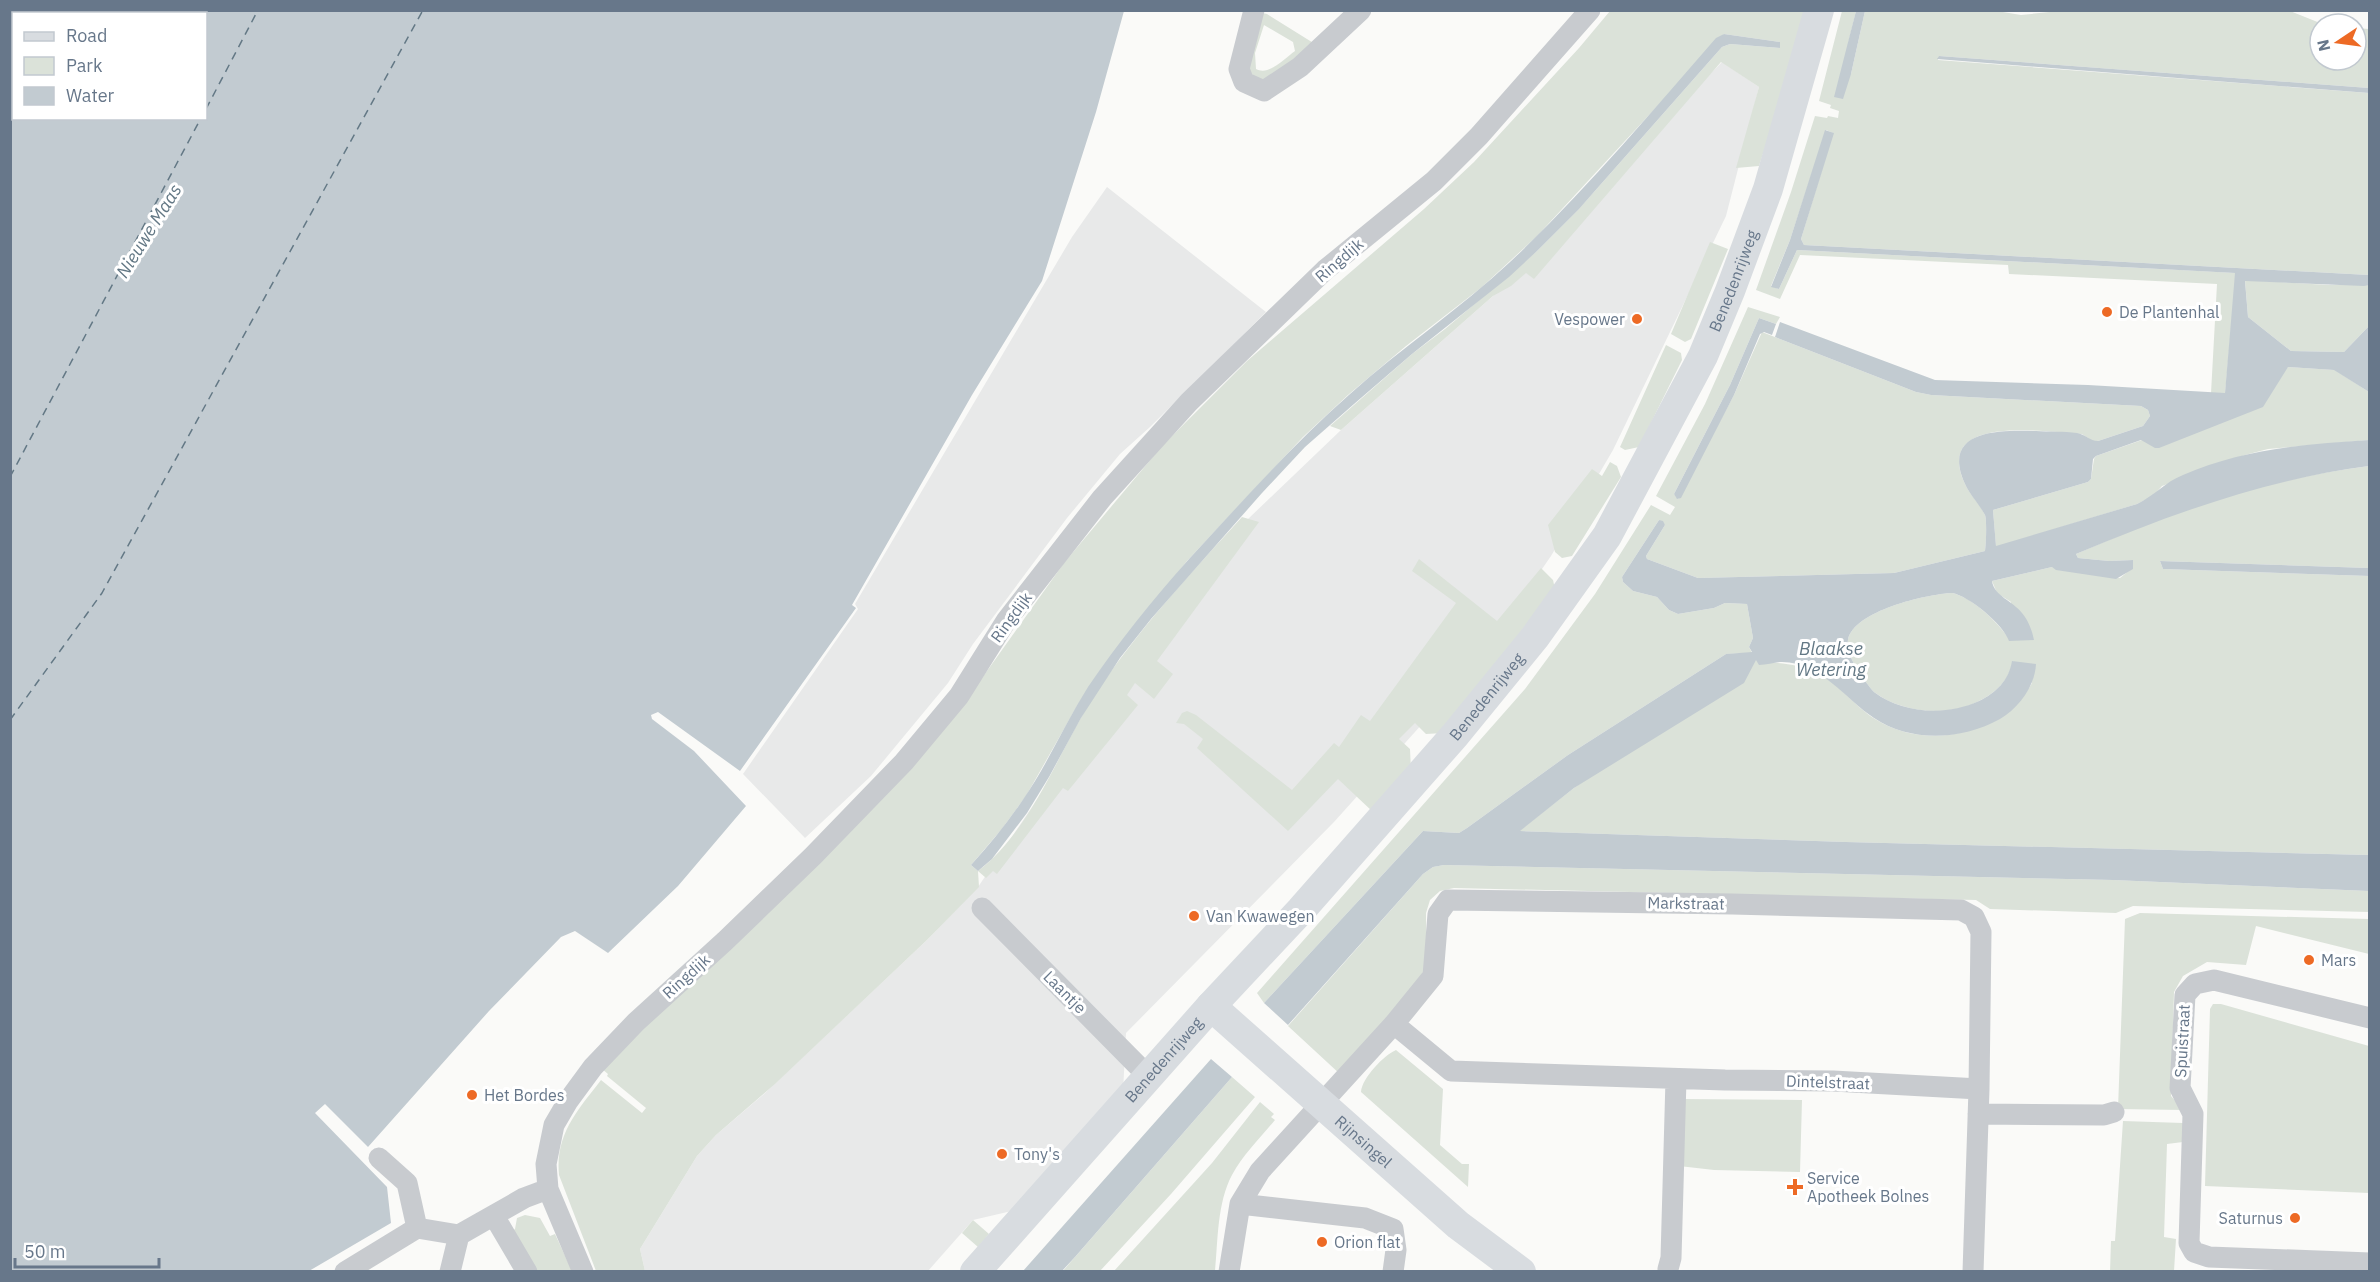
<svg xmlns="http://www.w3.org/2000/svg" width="2380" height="1282" font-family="'IBM Plex Sans',sans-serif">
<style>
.built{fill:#e8e9e9}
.green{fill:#dbe2d9;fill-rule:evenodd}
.water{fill:#c2cbd1;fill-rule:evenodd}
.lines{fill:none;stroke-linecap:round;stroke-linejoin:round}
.ferry{stroke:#637885;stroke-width:1.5;stroke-dasharray:8 6;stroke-linecap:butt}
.street{stroke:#c8cbcf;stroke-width:21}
.secondary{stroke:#d8dce0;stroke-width:30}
.poi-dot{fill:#ed6a25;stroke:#fff;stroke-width:2}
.labels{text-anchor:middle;stroke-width:6;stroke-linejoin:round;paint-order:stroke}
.street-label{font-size:16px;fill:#67778a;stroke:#fff}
.poi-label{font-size:16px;fill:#67778a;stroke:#fff;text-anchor:start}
.water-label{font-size:18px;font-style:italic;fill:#637885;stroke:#fff}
</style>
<rect width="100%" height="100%" fill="#fafaf8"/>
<path class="built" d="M1722,62L1759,87L1726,216L1613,450L1551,556L1477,663L1334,822L1126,1033L1123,1092L1020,1209L973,1220L928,1271H645L640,1249L697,1156L716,1135L764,1094L927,940L978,887L1119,678L1184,591L1248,519L1341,430L1493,296Z
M1107,187L1266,312L1150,427L1120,454L1067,518L973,644L948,683L871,776L805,838L743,774L858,609L855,604L1072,237Z"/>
<path class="green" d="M1991,10L2021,15L2069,10L2290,11L2320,23L2330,24H2320V60H2356V28L2369,29V88L1939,56L1938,60L2369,93V275L1804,245L1801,239L1833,133L1826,130L1790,240L1771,286L1779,289L1797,250L2236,273L2225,394L2211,393L2217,284L2009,274L2008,265L1800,255L1780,299L1756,290L1791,192L1815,116L1827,118L1828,116L1838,118L1839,111L1830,108L1831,105L1819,101L1842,11H1856L1848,44L1851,74L1865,11Z
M1610,11H1809L1759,166L1736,168L1759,87L1721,62L1534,279L1526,273L1511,286L1493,296L1341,430L1330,426L1412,354L1445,329L1536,252L1579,209L1722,47L1730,44L1780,48V42L1724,34L1538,235L1482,287L1406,346L1348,395L1303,437L1187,561L1101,669L1077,706L1026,796L1001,830L971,865L978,871C1032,830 1058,752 1094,696C1137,631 1190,574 1242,517L1259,522L1157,661L1173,674L1154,699L1135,683L1127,695L1138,705L1068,791L1063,788L997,874L993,871L986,878L978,871L979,887L927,940L775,1084L716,1135L697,1156L640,1249L645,1271H596L559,1175C555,1134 578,1110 601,1080L642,1113L646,1108L607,1076L608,1074L602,1069L967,699L1064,563L1162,446L1247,361L1424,209L1474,162L1579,48Z
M1258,12L1267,14L1315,44L1271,81L1258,82L1244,64ZM1264,25L1293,42L1295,51C1284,59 1269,76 1256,69L1255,53Z
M1710,242L1728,249L1691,339L1685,342L1671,334Z
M2245,280L2329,285H2369V326L2344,352L2291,351L2248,317Z
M1748,307L1780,317L1776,324L1759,318L1730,385L1674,494L1678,499L1734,395L1762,332L1916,392L1931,395L2141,406L2148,410L2150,416L2143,426L2098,441H2092L2082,434C2045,432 1932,413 1965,484C1970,495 1980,504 1985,515C1987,520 1986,546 1985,551L1894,573L1698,578L1647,559L1646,556L1665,525L1659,520L1622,577L1623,582L1633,591L1657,597L1669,610L1678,614L1714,608L1725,603L1747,604L1753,638L1749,647L1752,653L1726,654L1568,755L1467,828L1459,833L1423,831L1264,1003L1257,993L1525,689L1595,594L1651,505L1670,515L1675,507L1656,496L1705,404Z
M1666,345L1681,353L1682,360L1639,447L1625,450L1620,447Z
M2288,367L2335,370L2369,392V440L2268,449L2245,455L2162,486L2153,496L2137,504L1996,547L1993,510L2088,482L2091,479L2094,459L2096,456L2142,440Z
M1610,462L1617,466L1621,477L1572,556L1562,558L1555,552L1548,525L1592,469L1602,476Z
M2369,466V568L2160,561L2163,569L2369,576V855L1846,842L1519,831L1574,788L1756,659C1777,665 1797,662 1817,673C1840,684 1854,706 1875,719C1914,743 1963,741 2000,715C2014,706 2024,698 2032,683L2013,661C2008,683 1994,694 1975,703C1945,717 1900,712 1874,692C1869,687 1864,679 1860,673C1854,665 1846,651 1848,640C1853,611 1927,594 1952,593C1972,597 1996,621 2007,636L2011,602L1997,593L1992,581L2052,567L2120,578L2131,569L2133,560L2109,561L2078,558L2076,554C2111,539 2146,524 2182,511C2243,489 2306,474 2369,466Z
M1419,559L1497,621L1541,568L1553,580L1555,589L1444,733L1426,734L1415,723L1399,739L1410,749L1411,770L1373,812L1338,779L1288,831L1197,748L1203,739L1184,724L1176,723L1182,713L1187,711L1196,715L1292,790L1334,743L1339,747L1361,715L1370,721L1456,603L1412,571Z
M1444,865L2113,880L2369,891V912L2133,906L2116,913L1990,909L1976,900L1454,888L1440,891L1430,900L1426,913V963L1421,978L1341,1075L1288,1026L1423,874L1433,867Z
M2140,913L2369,919V954L2256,926L2246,965L2207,962L2183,976L2174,992L2171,1096L2183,1110L2118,1109L2125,919Z
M2213,1004H2221L2369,1046V1193L2205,1186L2210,1009Z
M1396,1050L1443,1089L1440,1145L1462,1164H1469L1468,1187L1361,1092C1362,1078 1384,1055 1396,1050Z
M1232,1077L1255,1097L1171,1194L1100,1271L1062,1272Z
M1680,1099L1802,1100L1800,1172L1714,1170L1679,1166Z
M1260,1102L1274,1114L1271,1117L1275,1120C1260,1138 1243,1155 1232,1175C1217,1203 1218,1241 1215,1271H1114L1212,1163Z
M2123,1121L2183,1123V1142L2167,1144L2164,1237L2176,1239L2174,1271L2110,1272L2111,1241H2115Z
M525,1215L540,1218L550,1236L555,1234L572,1271H534L511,1232L515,1229L517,1218Z
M973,1220L989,1234L978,1247L962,1233Z"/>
<path class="water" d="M10,11H1124L1096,112L1042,281L972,395L852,605L856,608L740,771L658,712L651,715L652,719L694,751L746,806L678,886L608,953L575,931L561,937L489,1011L368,1147L325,1104L315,1113L387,1187L391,1223L309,1271H11ZM14,14H206V118H14Z
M1856,11H1865L1851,74L1843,99L1834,97Z
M1724,34L1780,42V48L1730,44L1722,47L1579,209L1536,252L1509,277L1412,354L1354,404L1305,447L1262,493L1151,619L1120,658L1081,718L1049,777L1027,813L992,859L978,871L971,865C998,836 1021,805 1041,771C1057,743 1071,714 1088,687C1118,643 1153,599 1189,559C1241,503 1292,445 1350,394C1401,348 1460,309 1510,262C1584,192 1649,115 1716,38Z
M1939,56L2369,88V93L1937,59Z
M1825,130L1834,133L1801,239L1804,245L2369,275V285L2364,286L2245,281L2248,317L2291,351L2344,352L2369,326V392L2334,370L2288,367L2263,407L2159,448H2155L2141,440L2096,456L2093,459L2091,479L2088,482L1993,510L1996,546L2137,504C2154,496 2165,482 2183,475C2243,449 2305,444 2369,440V466C2267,479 2171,514 2076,554L2078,558L2109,561L2133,560V569L2116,579L2056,570L2052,567L1992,581C1994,596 2013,601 2022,613C2028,620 2032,630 2034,640L2009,641C2003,624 1969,596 1952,593C1927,594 1853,611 1848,640C1846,651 1854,665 1860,673C1864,679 1869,687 1874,692C1903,714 1947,716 1979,701C1996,693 2009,680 2012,661L2036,664C2035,686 2019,708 2000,719C1962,740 1911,743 1874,718C1844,698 1822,663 1782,662C1775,662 1767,665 1759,665L1756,660L1744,683L1574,788L1520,831L1846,842L2369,855V891L2113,880L1444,865L1433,867L1423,874L1288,1025L1264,1003L1423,831L1459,833L1467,828L1568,755L1726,654L1752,652L1749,647L1753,638L1747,604L1725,603L1714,608L1678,614L1669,610L1657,597L1633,591L1623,582L1622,577L1659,520L1663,521L1665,525L1646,556L1647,559L1698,578L1894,573L1985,551C1986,545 1987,520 1985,515C1979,504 1970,495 1965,484C1940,429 2000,430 2036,431C2049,432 2064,431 2077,433C2085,434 2090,441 2098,441L2143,426L2150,416L2148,410L2141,406L1931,395L1916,392L1775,337L1780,322L1935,380L2088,385L2225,393L2235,273L1797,250L1779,289L1771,287L1790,240Z
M1759,318L1776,324L1772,335L1764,332L1760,334L1734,395L1681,498L1677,499L1674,494L1730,385Z
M2160,561L2369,568V576L2163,569Z
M1211,1059L1232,1077L1075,1257L1062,1271H1023Z"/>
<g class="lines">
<path class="ferry" d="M206,109L258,10
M10,477L201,118
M10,720L102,593L423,10"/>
<path class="street" d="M1254,10L1239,69L1244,82L1264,91L1300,67L1361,10
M982,908L1149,1077
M2370,1018L2214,980L2195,984L2185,995L2180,1088L2193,1114L2189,1243L2194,1252L2209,1257L2370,1263
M1394,1024L1451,1071L1725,1080L1833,1081L1979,1089
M1978,1114L2104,1115L2114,1112
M379,1158L407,1183L417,1228
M1240,1204L1365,1218L1393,1229L1396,1250L1393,1272
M494,1216L527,1272
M1668,1269L1671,1258L1676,1079
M345,1272L417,1228L459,1235
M450,1272L459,1235L524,1198L548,1189
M583,1272L548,1189L546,1164L554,1125L568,1101L593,1067L636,1022L725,941L813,856L904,762L959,696L1006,621L1102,498L1189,402L1325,270L1434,181L1479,136L1590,10
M1229,1272L1240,1204L1260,1171L1394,1024L1433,976L1438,914L1448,900L1732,904L1961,910L1974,917L1981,932L1979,1089L1973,1272"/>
<g class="secondary">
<path id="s1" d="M1211,1006L1458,1225L1521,1272"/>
<path id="s2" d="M975,1272L1211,1006L1301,910L1455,735L1535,637L1607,536L1703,356L1730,291L1768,189L1819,10"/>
</g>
</g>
<g class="poi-dot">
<circle cx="2107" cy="312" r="6"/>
<circle cx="1637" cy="319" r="6"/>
<circle cx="1194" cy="916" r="6"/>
<circle cx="2309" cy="960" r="6"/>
<circle cx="472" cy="1095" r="6"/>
<circle cx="1002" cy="1154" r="6"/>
<path d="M1792 1178h6v6h6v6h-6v6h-6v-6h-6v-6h6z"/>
<circle cx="2295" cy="1218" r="6"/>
<circle cx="1322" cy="1242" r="6"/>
</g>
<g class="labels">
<g class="street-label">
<text transform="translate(1339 260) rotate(-41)" y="6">Ringdijk</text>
<text dy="6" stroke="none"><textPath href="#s2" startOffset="1256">Benedenrijweg</textPath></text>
<text transform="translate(1011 617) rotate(-54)" y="6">Ringdijk</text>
<text dy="6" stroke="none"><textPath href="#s2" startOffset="770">Benedenrijweg</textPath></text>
<text transform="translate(1686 903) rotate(1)" y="6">Markstraat</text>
<text transform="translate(686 976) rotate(-42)" y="6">Ringdijk</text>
<text transform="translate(1065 992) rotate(45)" y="6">Laantje</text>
<text transform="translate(2182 1041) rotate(-87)" y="6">Spuistraat</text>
<text dy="6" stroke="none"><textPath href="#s2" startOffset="284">Benedenrijweg</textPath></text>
<text transform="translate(1828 1082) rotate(2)" y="6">Dintelstraat</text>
<text dy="6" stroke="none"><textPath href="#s1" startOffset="204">Rijnsingel</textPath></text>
</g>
<g class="poi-label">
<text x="2119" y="318">De Plantenhal</text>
<text x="1625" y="325" text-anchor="end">Vespower</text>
<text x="1206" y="922">Van Kwawegen</text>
<text x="2321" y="966">Mars</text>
<text x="484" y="1101">Het Bordes</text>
<text x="1014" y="1160">Tony's</text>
<text x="1807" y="1184">Service<tspan x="1807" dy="18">Apotheek Bolnes</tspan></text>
<text x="2283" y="1224" text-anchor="end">Saturnus</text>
<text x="1334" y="1248">Orion flat</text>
</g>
<g class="water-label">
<text transform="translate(149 231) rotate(-58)" y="6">Nieuwe Maas</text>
<text x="1831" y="655">Blaakse<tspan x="1831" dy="21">Wetering</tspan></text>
</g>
</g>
<rect width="2380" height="1282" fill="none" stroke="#67778a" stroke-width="24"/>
<rect x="12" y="12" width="195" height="108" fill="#ffffff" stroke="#c2c9d0" stroke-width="1.5"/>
<rect x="24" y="32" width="30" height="9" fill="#d8dce0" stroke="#c2c9d0" stroke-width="1.5"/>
<text x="66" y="42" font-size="18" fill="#67778a">Road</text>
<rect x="24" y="57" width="30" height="18" fill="#dbe2d9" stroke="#c2c9d0" stroke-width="1.5"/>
<text x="66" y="72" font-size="18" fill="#67778a">Park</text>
<rect x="24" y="87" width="30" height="18" fill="#c2cbd1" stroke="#c2c9d0" stroke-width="1.5"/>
<text x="66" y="102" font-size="18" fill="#67778a">Water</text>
<g transform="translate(2338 42) rotate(257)"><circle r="28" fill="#ffffff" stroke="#c2c9d0" stroke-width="1.5"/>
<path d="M0-4.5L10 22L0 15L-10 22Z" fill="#ed6a25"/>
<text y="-9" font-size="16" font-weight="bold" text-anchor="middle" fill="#67778a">N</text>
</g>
<path d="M15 1258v9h144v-9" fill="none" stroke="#67778a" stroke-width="3"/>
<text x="24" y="1258" font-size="18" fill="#67778a" stroke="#ffffff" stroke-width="4.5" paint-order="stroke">50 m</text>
</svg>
